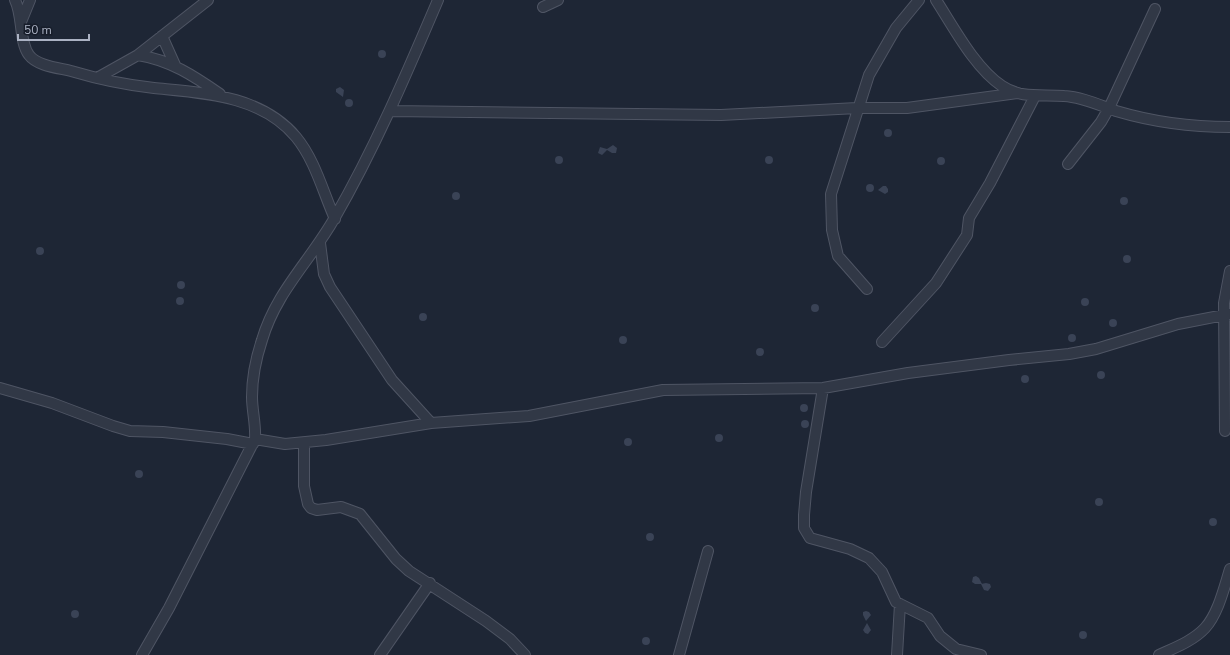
<svg xmlns="http://www.w3.org/2000/svg" width="1230" height="655" font-family="'Nunito Sans',sans-serif">
<style>
.building{fill:#3a4356}
.lines{fill:none;stroke-linecap:round;stroke-linejoin:round}
.minor-casing{stroke:#4f5564;stroke-width:12}
.minor{stroke:#313846;stroke-width:10}
</style>
<rect width="100%" height="100%" fill="#1e2635"/>
<path class="building" d="M378 54a4 4 0 1 1 8 0a4 4 0 1 1-8 0Z
M340,87L344,90L343,97L336,92V89Z
M345 103a4 4 0 1 1 8 0a4 4 0 1 1-8 0Z
M884 133a4 4 0 1 1 8 0a4 4 0 1 1-8 0Z
M613,145L617,148L616,153H612L607,150L602,155L598,153L600,147L607,149Z
M555 160a4 4 0 1 1 8 0a4 4 0 1 1-8 0Z
M765 160a4 4 0 1 1 8 0a4 4 0 1 1-8 0Z
M937 161a4 4 0 1 1 8 0a4 4 0 1 1-8 0Z
M866 188a4 4 0 1 1 8 0a4 4 0 1 1-8 0Z
M883,186H886L888,189V192L885,194L878,190Z
M452 196a4 4 0 1 1 8 0a4 4 0 1 1-8 0Z
M1120 201a4 4 0 1 1 8 0a4 4 0 1 1-8 0Z
M36 251a4 4 0 1 1 8 0a4 4 0 1 1-8 0Z
M1123 259a4 4 0 1 1 8 0a4 4 0 1 1-8 0Z
M177 285a4 4 0 1 1 8 0a4 4 0 1 1-8 0Z
M176 301a4 4 0 1 1 8 0a4 4 0 1 1-8 0Z
M1081 302a4 4 0 1 1 8 0a4 4 0 1 1-8 0Z
M811 308a4 4 0 1 1 8 0a4 4 0 1 1-8 0Z
M419 317a4 4 0 1 1 8 0a4 4 0 1 1-8 0Z
M1109 323a4 4 0 1 1 8 0a4 4 0 1 1-8 0Z
M1068 338a4 4 0 1 1 8 0a4 4 0 1 1-8 0Z
M619 340a4 4 0 1 1 8 0a4 4 0 1 1-8 0Z
M756 352a4 4 0 1 1 8 0a4 4 0 1 1-8 0Z
M1097 375a4 4 0 1 1 8 0a4 4 0 1 1-8 0Z
M1021 379a4 4 0 1 1 8 0a4 4 0 1 1-8 0Z
M800 408a4 4 0 1 1 8 0a4 4 0 1 1-8 0Z
M801 424a4 4 0 1 1 8 0a4 4 0 1 1-8 0Z
M715 438a4 4 0 1 1 8 0a4 4 0 1 1-8 0Z
M624 442a4 4 0 1 1 8 0a4 4 0 1 1-8 0Z
M135 474a4 4 0 1 1 8 0a4 4 0 1 1-8 0Z
M1095 502a4 4 0 1 1 8 0a4 4 0 1 1-8 0Z
M1209 522a4 4 0 1 1 8 0a4 4 0 1 1-8 0Z
M646 537a4 4 0 1 1 8 0a4 4 0 1 1-8 0Z
M976,576L979,578L982,584H975L972,582L973,577Z
M986,583L990,584L991,587L988,591L984,590L981,584Z
M71 614a4 4 0 1 1 8 0a4 4 0 1 1-8 0Z
M866,611L869,612L871,615L866,621L863,615V612Z
M867,623L871,630L868,634L865,633L863,630Z
M1079 635a4 4 0 1 1 8 0a4 4 0 1 1-8 0Z
M642 641a4 4 0 1 1 8 0a4 4 0 1 1-8 0Z"/>
<g class="lines">
<defs>
<path id="minor" d="M15,0C23,16 19,42 29,55C37,66 59,68 71,71C98,79 126,85 154,88C203,93 261,95 296,137C315,160 323,192 335,219
M936,0C954,28 975,68 1002,86C1021,99 1043,94 1064,96C1082,97 1099,105 1116,111C1153,122 1191,127 1230,127
M543,7L558,0
M21,22L30,0
M162,36L175,65
M138,55C170,60 194,76 220,94
M97,78L138,55L208,0
M391,111L721,115L857,108H907L1018,93
M1068,164L1101,122L1109,108L1155,9
M320,243L324,274L330,287L392,380L431,423
M867,289L838,256L832,230L831,194L869,75L896,28L919,0
M882,342L936,283L967,235L969,218L990,183L1035,96
M0,388L52,403L113,426L130,431L163,432L227,439L253,444
M823,388L806,492L804,515V528L810,538L850,549L869,558L882,572L896,602L928,618L940,636L956,649L981,655
M1225,431L1224,303L1230,271
M255,439L285,444L326,440L431,423L529,416L663,390L823,388L908,373L1009,360L1069,354L1096,349L1178,324L1230,314
M304,443V486L308,504L311,508L317,510L341,507L360,514L396,559L409,571L486,621L510,639L525,655
M142,655L169,608L255,439C256,424 252,411 252,397C252,378 256,358 262,340C276,292 310,261 334,219C375,148 406,75 438,0
M380,655L430,583
M679,655L708,551
M897,655L900,604
M1159,655C1174,648 1193,641 1205,628C1218,614 1224,588 1230,569"/>
</defs>
<use href="#minor" class="minor-casing"/>
<use href="#minor" class="minor"/>
</g>
<path d="M18 34v6h71v-6" fill="none" stroke="#abb2c3" stroke-width="2"/>
<text x="24" y="34" font-size="12" fill="#abb2c3" stroke="#171d2a" stroke-width="3" paint-order="stroke">50 m</text>
</svg>
